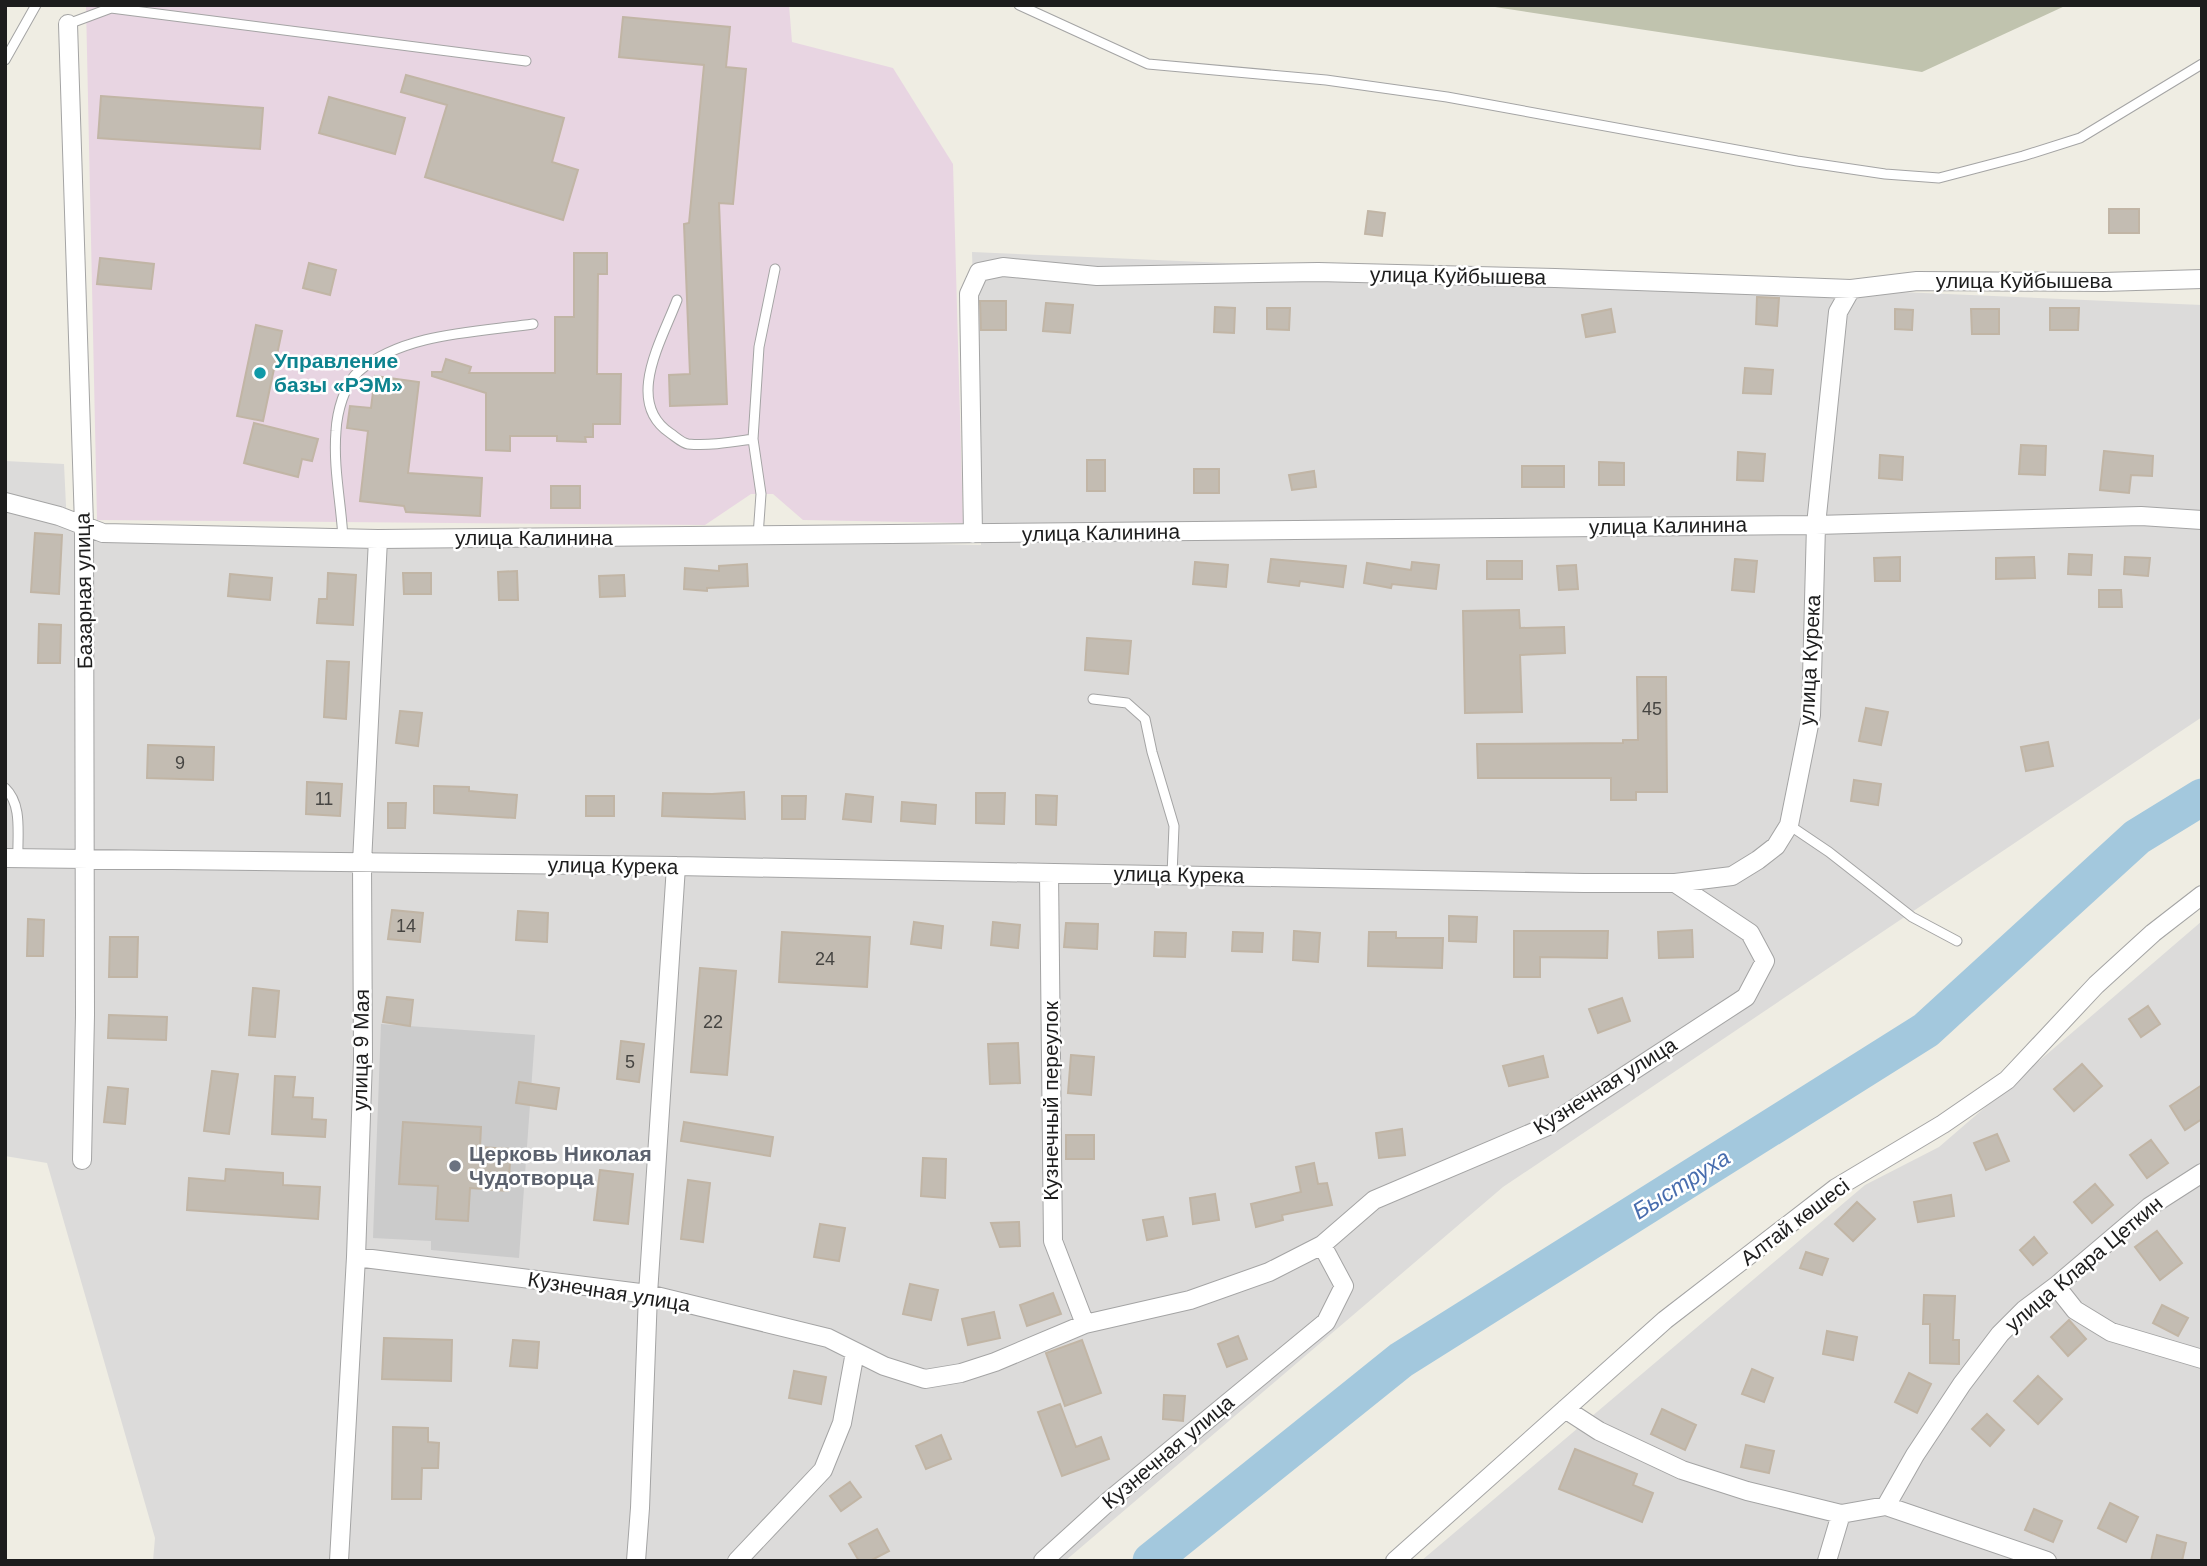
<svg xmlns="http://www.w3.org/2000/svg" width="2207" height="1566" font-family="Helvetica,sans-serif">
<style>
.residential{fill:#dcdbda}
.industrial{fill:#e8d5e2}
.religious{fill:#cbcbcb}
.construction{fill:#c0c3ae}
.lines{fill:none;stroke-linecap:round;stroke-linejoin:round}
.river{stroke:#a3c8dd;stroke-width:37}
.building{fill:#c3bcb2;stroke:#c1b5a5;stroke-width:2}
.lane-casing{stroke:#a4a4a4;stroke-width:11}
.street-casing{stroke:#a4a4a4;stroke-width:20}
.lane{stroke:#fff;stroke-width:9}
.street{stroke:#fff;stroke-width:18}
.culture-dot{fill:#0f9aa8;stroke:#fff;stroke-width:2.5}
.worship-dot{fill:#6b7280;stroke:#fff;stroke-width:2.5}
.labels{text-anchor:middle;stroke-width:5;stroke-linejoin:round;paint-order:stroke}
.number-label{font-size:18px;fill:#464542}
.street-label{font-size:21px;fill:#1d1d1d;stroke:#fff}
.culture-label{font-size:21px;font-weight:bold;fill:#0d838f;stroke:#fff;text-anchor:start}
.worship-label{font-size:21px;font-weight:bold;fill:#5b616d;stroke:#fff;text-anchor:start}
.water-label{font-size:23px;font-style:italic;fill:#486dae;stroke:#fff}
</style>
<rect width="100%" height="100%" fill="#efede3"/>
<path class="residential" d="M972,252L2202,305V717L1503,1187L1065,1561H153L155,1538L47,1163L5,1156V461L64,464L67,527L981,545Z
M2202,921V1561H1421L1865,1185L1939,1147Z"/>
<path class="industrial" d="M86,5H789L792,42L893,68L953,164L963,523L803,520L773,494H751L705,525L97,520Z"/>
<path class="religious" d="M381,1024L535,1035L519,1258L431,1250V1241L373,1238Z"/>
<path class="construction" d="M1482,5H2067L1922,72Z"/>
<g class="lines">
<path class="river" d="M1151,1561L1401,1360L1926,1030L2137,837L2202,797"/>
</g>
<path class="building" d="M623,17L730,27L726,67L746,69L733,204L719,203L727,404L670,406L669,375L690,374L684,224L689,223L704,65L619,57Z
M406,75L564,118L552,162L578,170L563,220L425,177L447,105L401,92Z
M101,96L263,108L260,149L98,138Z
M329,97L405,118L395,154L319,133Z
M2109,209H2139V233H2109Z
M1368,211L1385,213L1382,236L1365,234Z
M574,253H607V274H598L597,374H621L620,424H593V437H585L586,442L557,441V436H510V451L486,450V393L432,376V372H442L446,359L471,367L469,373H555V317H574Z
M100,258L154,264L151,289L97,284Z
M309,263L336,270L330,295L303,288Z
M1757,297L1779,298L1777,326L1756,324Z
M980,301H1006V330H981Z
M1046,303L1073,305L1070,333L1043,331Z
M1215,307L1235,308L1234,333L1214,332Z
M1267,308H1290L1289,330L1267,329Z
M2050,308H2079L2078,330H2050Z
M1611,309L1615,332L1586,337L1582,315Z
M1895,309L1913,310L1912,330L1895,329Z
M1971,309H1999V334H1972Z
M256,325L282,331L263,421L237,416Z
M1745,368L1773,370L1771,394L1743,393Z
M375,376L419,382L408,473L482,478L480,516L406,512L404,506L360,501L368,431L347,428L350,406L371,408Z
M254,423L318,439L312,461L302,459L298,477L244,463Z
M2021,445L2046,446L2045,475L2019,474Z
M2104,451L2153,456L2152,476L2131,475L2129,493L2100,490Z
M1738,452L1765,454L1763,481L1737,480Z
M1880,455L1903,457L1902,480L1879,478Z
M1087,460H1105V491H1087Z
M1599,462L1624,463V485H1599Z
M1522,466H1564V487H1522Z
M1194,469H1219V493H1194Z
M1314,471L1316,487L1292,490L1289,475Z
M551,486H580V508H551Z
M35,533L62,535L59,594L31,592Z
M2069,554L2092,555L2091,575L2068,574Z
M1900,557V581H1875L1874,558Z
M2034,557L2035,578L1996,579V558Z
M2125,557L2150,558L2148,576L2124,574Z
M1271,559L1346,566L1343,587L1300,581L1299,586L1268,582Z
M1735,559L1757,561L1754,592L1732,590Z
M1487,561H1522V579H1487Z
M1195,562L1228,565L1226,587L1193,584Z
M1412,562L1439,565L1436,589L1392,584L1391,588L1364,583L1367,563L1411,570Z
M747,564L748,586L707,588V591L684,589L685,568L719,571V566Z
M1576,565L1578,589L1559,590L1557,566Z
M517,571L518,600H499L498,572Z
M328,573L356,575L353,625L317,623L319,599H327Z
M403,573H431V594H404Z
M230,574L272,578L270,600L228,596Z
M624,575L625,596L600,597L599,576Z
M2099,590H2121L2122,607H2099Z
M1519,610L1520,628L1564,627L1565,653L1520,655L1522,712L1465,713L1463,611Z
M39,624L61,625L60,663H38Z
M1087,638L1131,641L1128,674L1085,670Z
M327,661L349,662L346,719L324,717Z
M1637,677H1666L1667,792H1636V800H1611V778H1478L1477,744L1623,743V740H1638Z
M1866,708L1888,712L1881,745L1859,741Z
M400,711L422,713L418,746L396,743Z
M2048,742L2053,766L2026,771L2021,747Z
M148,745L214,747L213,780L147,778Z
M1854,780L1881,784L1878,805L1851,801Z
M307,782L342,784L340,816L306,814Z
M434,786L469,787V791L517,795L515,818L434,813Z
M744,792L745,819L662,816L663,793L712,794Z
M976,793H1005L1004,824L976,823Z
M846,794L873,797L871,822L843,819Z
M1036,795L1057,796L1056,825L1036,824Z
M586,796H614V816H586Z
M782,796H806L805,819H782Z
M902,802L936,805L935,824L901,821Z
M388,803H406L405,828H388Z
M392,910L423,913L420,942L388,939Z
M518,911L548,913L547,942L516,940Z
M1449,916L1477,917L1476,942L1449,941Z
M28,919L44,920L43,956H27Z
M914,922L943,926L941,948L911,944Z
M993,922L1020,925L1018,948L991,945Z
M1066,923L1098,924L1097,949L1064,947Z
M1692,930L1693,957L1659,958L1658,932Z
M1294,931L1320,933L1318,962L1293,960Z
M1514,931H1608L1607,958L1540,957V977H1514Z
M782,932L870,937L867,987L779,982Z
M1155,932L1186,933L1185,957L1154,956Z
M1233,932L1263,933L1262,952L1232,951Z
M1369,932H1396V938H1443L1442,968L1368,966Z
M110,937H138L137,977H109Z
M700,968L736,971L727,1075L691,1072Z
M253,988L279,991L275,1037L249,1035Z
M387,997L413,1000L410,1026L383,1022Z
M1622,998L1630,1021L1598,1033L1589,1009Z
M2148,1006L2160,1024L2141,1037L2129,1019Z
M109,1015L167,1017L166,1040L108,1038Z
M621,1041L644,1044L639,1082L617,1079Z
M1018,1043L1020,1083L990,1084L988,1044Z
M1071,1055L1094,1057L1091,1095L1068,1093Z
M1543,1056L1548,1077L1509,1086L1503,1066Z
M2082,1064L2102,1086L2074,1111L2054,1089Z
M212,1071L238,1074L229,1134L204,1131Z
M275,1076L295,1077L293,1097L313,1098L312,1119L326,1120L325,1137L272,1134Z
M519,1082L559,1088L556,1109L516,1103Z
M2202,1085V1119L2185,1130L2170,1106Z
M108,1087L128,1089L125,1124L104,1122Z
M403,1122L481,1127L480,1147L511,1149L508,1191L470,1188L468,1221L436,1219L438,1186L399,1184Z
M684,1122L773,1137L770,1156L681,1141Z
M1402,1129L1405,1155L1379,1158L1376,1133Z
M1997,1134L2009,1161L1986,1170L1974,1143Z
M1066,1135H1094V1159H1066Z
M2151,1140L2168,1163L2147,1178L2130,1155Z
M923,1158L946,1159L945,1198L921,1196Z
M1314,1163L1318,1184L1327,1183L1332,1205L1282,1215L1283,1220L1256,1227L1251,1204L1301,1192L1296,1167Z
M226,1169L283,1173V1185L320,1187L318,1219L187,1210L189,1178L225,1181Z
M600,1170L633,1174L628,1224L594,1220Z
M688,1180L710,1183L703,1242L681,1239Z
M2095,1184L2113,1205L2092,1223L2074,1202Z
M1215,1194L1219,1220L1193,1224L1190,1198Z
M1951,1195L1954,1216L1918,1222L1914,1202Z
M1857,1202L1875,1219L1853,1241L1835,1224Z
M1163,1217L1167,1236L1147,1240L1143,1220Z
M1019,1222L1020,1246L1000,1247L991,1223Z
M820,1224L845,1228L839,1261L814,1257Z
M2157,1231L2182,1263L2160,1280L2135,1247Z
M2034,1237L2047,1253L2033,1265L2020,1250Z
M1806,1252L1828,1259L1822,1275L1800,1268Z
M910,1284L938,1290L931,1320L903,1314Z
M1053,1293L1061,1314L1027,1326L1020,1305Z
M1924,1295L1955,1296L1953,1340H1959V1364L1930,1363V1324H1923Z
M2162,1305L2188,1318L2178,1336L2153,1323Z
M994,1312L1000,1338L968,1345L962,1319Z
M2069,1320L2086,1339L2068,1356L2051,1337Z
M1827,1331L1857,1337L1853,1360L1823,1354Z
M1238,1336L1247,1359L1227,1367L1218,1344Z
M384,1338L452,1340L451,1381L382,1379Z
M513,1340L539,1342L537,1368L510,1366Z
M1082,1340L1101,1393L1065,1406L1046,1353Z
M1752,1369L1773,1378L1764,1402L1742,1394Z
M794,1371L826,1377L821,1404L789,1398Z
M1909,1373L1931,1384L1917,1413L1895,1402Z
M2038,1376L2062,1399L2038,1424L2014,1401Z
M1164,1395L1185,1396L1183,1421L1163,1419Z
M1060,1404L1076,1447L1101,1437L1109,1459L1062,1476L1038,1412Z
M1662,1409L1696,1425L1685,1450L1651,1434Z
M1987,1414L2004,1430L1990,1446L1972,1429Z
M393,1427L428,1428V1442L439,1443L438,1468H422L421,1499H392Z
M941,1435L951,1459L926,1469L916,1446Z
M1746,1445L1774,1451L1769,1473L1741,1467Z
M1575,1449L1637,1474L1633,1485L1653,1493L1642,1522L1559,1489Z
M850,1482L861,1497L841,1511L830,1496Z
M2110,1503L2138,1517L2126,1542L2098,1528Z
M2034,1509L2062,1521L2053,1542L2025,1530Z
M877,1529L889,1551L870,1561H859L849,1544Z
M2157,1535L2186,1543L2182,1561H2151Z"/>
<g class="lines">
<defs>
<path id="lane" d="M1019,5L1148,64L1326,80L1447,97L1797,161L1885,174L1939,178L2023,156L2080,138L2202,64
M68,24L111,8L526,61
M5,60L36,5
M677,300C662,340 624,402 670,433C676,437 682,443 688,444C710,446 732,442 753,439
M758,536L761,494L753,439L759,347L775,269
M343,538C341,502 333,467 336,431C337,413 344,384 359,371C404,333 477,332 533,324
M1093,699L1127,703L1145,719L1152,752L1174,826L1172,875
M5,788C23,805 17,835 18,858
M1789,825L1829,852L1912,917L1957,941"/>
<path id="street" d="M68,24L84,525L85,1015L82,1160
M5,502L59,516L103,533L378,539L1816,525L2141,516L2202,520
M973,534L969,294L979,272L1003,267L1097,276L1318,272L1555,278L1851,289L1917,281L2103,282L2202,279
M5,858L676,866L1584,883H1675L1732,876L1758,860L1776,846L1789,825L1811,715L1816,525L1838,312L1851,289
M1049,873L1053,1241L1085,1324
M356,1257L648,1294L828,1338L884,1366L925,1379L961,1373L995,1362L1085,1324L1190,1300L1269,1272L1322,1245L1374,1200L1548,1126L1746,997L1765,961L1750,933L1675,883
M2056,1286L2075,1310L2111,1332L2202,1359
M1565,1409L1599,1431L1682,1470L1747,1491L1841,1514L1886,1506L2047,1561
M1886,1506L1915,1455L1962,1384L2000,1334L2024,1310L2056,1286L2149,1207L2202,1173
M339,1561L356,1257L363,1059L362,863L378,539
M636,1561L640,1508L648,1294L676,866
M737,1561L823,1470L842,1423L855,1352
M1043,1561L1110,1500L1326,1322L1344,1286L1322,1245
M1395,1561L1665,1320L1836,1188L1943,1124L2007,1080L2096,985L2153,933L2202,895
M1827,1561L1841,1514"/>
</defs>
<use href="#lane" class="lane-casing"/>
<use href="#street" class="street-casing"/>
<use href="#lane" class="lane"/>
<use href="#street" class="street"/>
</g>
<circle class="culture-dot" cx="260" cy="373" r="7"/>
<circle class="worship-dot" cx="455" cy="1166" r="7"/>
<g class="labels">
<g class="number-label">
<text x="1652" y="715">45</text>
<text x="180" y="769">9</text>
<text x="324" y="805">11</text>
<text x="406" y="932">14</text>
<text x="825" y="965">24</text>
<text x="713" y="1028">22</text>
<text x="630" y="1068">5</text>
</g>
<g class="street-label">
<text transform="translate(1458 276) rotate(1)" y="7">улица Куйбышева</text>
<text x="2024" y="288">улица Куйбышева</text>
<text transform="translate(1668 526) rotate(-1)" y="7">улица Калинина</text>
<text transform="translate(1101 533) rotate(-1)" y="7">улица Калинина</text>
<text x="534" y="545">улица Калинина</text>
<text transform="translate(84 591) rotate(-91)" y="7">Базарная улица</text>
<text transform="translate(1810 660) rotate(-87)" y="7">улица Курека</text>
<text transform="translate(613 866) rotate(1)" y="7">улица Курека</text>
<text transform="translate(1179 875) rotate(1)" y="7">улица Курека</text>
<text transform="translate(361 1050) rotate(-89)" y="7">улица 9 Мая</text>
<text transform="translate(1605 1086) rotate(-32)" y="7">Кузнечная улица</text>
<text transform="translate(1051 1101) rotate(-90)" y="7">Кузнечный переулок</text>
<text transform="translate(1795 1222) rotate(-37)" y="7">Алтай көшесі</text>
<text transform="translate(2084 1264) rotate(-40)" y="7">улица Клара Цеткин</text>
<text transform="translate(609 1292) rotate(9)" y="7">Кузнечная улица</text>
<text transform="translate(1168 1452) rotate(-40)" y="7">Кузнечная улица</text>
</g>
<g class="culture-label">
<text x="274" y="368">Управление<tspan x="274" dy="24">базы «РЭМ»</tspan></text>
</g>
<g class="worship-label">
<text x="469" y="1161">Церковь Николая<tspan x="469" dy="24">Чудотворца</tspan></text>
</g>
<g class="water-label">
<text transform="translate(1681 1184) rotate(-32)" y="8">Быструха</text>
</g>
</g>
<rect width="2207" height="1566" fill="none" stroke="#1d1d1d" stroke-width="14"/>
</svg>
